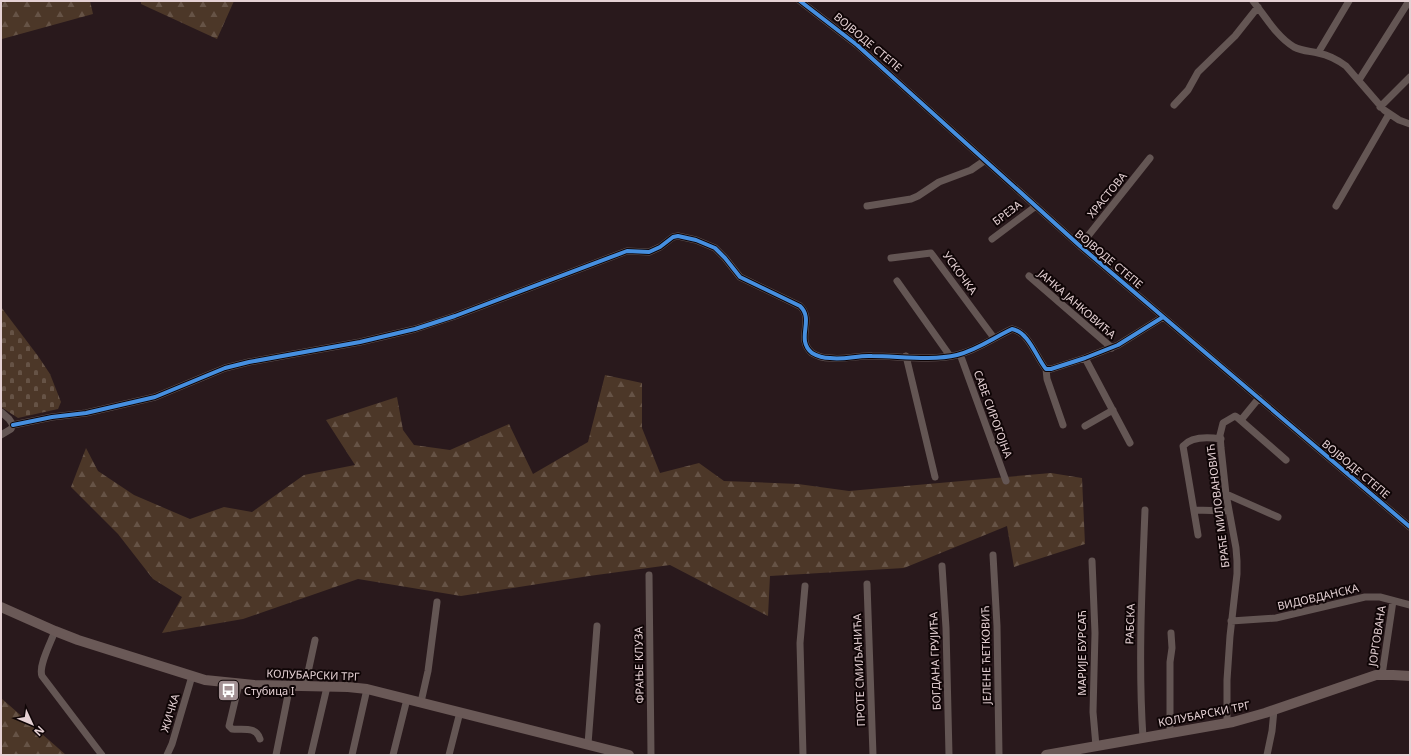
<svg xmlns="http://www.w3.org/2000/svg" width="1411" height="756" font-family="'Noto Sans',sans-serif">
<style>
.forest{fill:url(#forest-firs)}
.cemetery{fill:url(#cemetery-stones)}
.lines{fill:none;stroke-linecap:round;stroke-linejoin:round}
.street{stroke:#645654;stroke-width:7}
.secondary{stroke:#6a5957;stroke-width:10}
.cycleway-casing{stroke:#0f0506;stroke-width:6}
.cycleway{stroke:#468fdf;stroke-width:4}
.labels{text-anchor:middle;stroke-width:4;stroke-linejoin:round;paint-order:stroke}
.street-label{font-size:11px;fill:#e5d1d4;stroke:#0f0506}
.poi-label{font-size:11px;fill:#e5d1d4;stroke:#0f0506;text-anchor:start}
</style>
<defs>
<pattern id="forest-firs" width="22" height="20" patternUnits="userSpaceOnUse"><rect width="22" height="20" fill="#4c3728"/><path d="M5 1l3.5 6h-7zM16 11l3.5 6h-7z" fill="#665346"/></pattern>
<pattern id="cemetery-stones" width="16" height="16" patternUnits="userSpaceOnUse"><rect width="16" height="16" fill="#4c3728"/><path d="M2 7V4a2 2 0 0 1 4 0v3zM10 15v-3a2 2 0 0 1 4 0v3z" fill="#665346"/></pattern>
</defs>
<rect width="100%" height="100%" fill="#29191c"/>
<path class="forest" d="M1,1H90L93,14L2,39Z
M141,1H234L217,39L141,4Z
M605,375L642,383V428L660,473L699,463L724,481L798,484L849,491L1051,473L1082,478L1085,544L1014,567L1007,526L904,568L770,576L768,616L670,565L589,576L461,596L358,579L243,619L162,633L182,597L153,579L118,534L71,487L86,448L98,471L134,495L190,519L224,507L252,512L304,475L355,465L326,420L397,397L403,430L414,445L450,450L509,424L533,474L588,442Z
M1,698L66,755H1Z"/>
<path class="cemetery" d="M1,307L38,356L50,374L61,402L58,409L18,418L1,407Z"/>
<g class="lines">
<path class="street" d="M800,1L857,45L1080,246L1410,527
M1253,1C1265,16 1277,37 1294,47C1302,51 1309,51 1318,53C1328,55 1338,60 1346,66L1384,110L1399,120L1410,124
M1318,53L1349,1
M1359,80L1409,1
M1174,105L1188,90L1198,72L1235,36L1258,7
M1380,107L1410,77
M867,206L911,199L918,196L939,182L971,170L984,161
M1336,206L1389,114
M992,239L1036,206
M1080,246L1150,158
M891,258L931,253L994,338
M1029,276L1112,348
M897,281L950,356
M960,354L1006,481
M906,356L935,477
M1085,358L1130,443
M1046,369L1047,379L1063,425
M1,412L9,419L13,425L11,429L1,435
M1241,420L1259,398
M13,425L52,417L86,413L155,397L225,368L249,362L360,342L415,329L455,316L627,251L649,252L660,247L673,237L678,236L696,240L715,248L725,258L740,277L800,306C815,320 795,339 812,353C817,356 824,358 830,358C845,360 858,355 872,356C898,356 932,361 957,355C977,350 993,338 1012,329C1029,332 1036,357 1046,369H1051L1085,358L1118,345L1163,317
M1085,426L1113,410
M1226,494L1278,517
M1194,510L1229,511
M1198,535L1183,446C1192,436 1208,437 1221,439
M993,555L997,626L999,755
M1092,561L1095,633L1093,712L1096,746
M942,566L946,628L949,755
M649,575L651,755
M867,584L873,755
M1231,621L1276,618L1365,597H1380L1410,605
M55,631C51,642 38,666 42,676L102,755
M1382,675L1393,601
M239,684L229,726L232,729C243,730 256,726 260,739
M305,686L315,640
M421,702L428,671L437,602
M1227,724V680L1230,636L1237,574V561L1236,548L1226,494L1221,448L1220,435L1223,423L1235,416L1238,418L1286,460
M1170,734V662L1172,648L1171,633
M1143,738C1138,662 1142,586 1145,510
M588,744L597,626
M167,755L172,744L192,676
M276,755L290,685
M311,755L327,687
M352,755L367,689
M393,755L407,699
M449,755L460,712
M803,755L800,643L805,586
M1267,755L1272,731L1274,710"/>
<path class="secondary" d="M1,607L55,631L78,640L205,680L254,685L348,687L367,689L629,755
M1046,755L1233,722L1265,713L1376,675H1393L1410,676"/>
<defs>
<path id="cycleway" d="M800,1L857,45L1080,246L1410,527
M13,425L52,417L86,413L155,397L225,368L249,362L360,342L415,329L455,316L627,251L649,252L660,247L673,237L678,236L696,240L715,248L725,258L740,277L800,306C815,320 795,339 812,353C817,356 824,358 830,358C845,360 858,355 872,356C898,356 932,361 957,355C977,350 993,338 1012,329C1029,332 1036,357 1046,369H1051L1085,358L1118,345L1163,317"/>
</defs>
<use href="#cycleway" class="cycleway-casing"/>
<use href="#cycleway" class="cycleway"/>
</g>
<defs>
<symbol id="bus-square" viewBox="-11 -11 22 22"><rect x="-9" y="-9" width="18" height="18" rx="4" fill="#a39194" stroke="#0f0506"/><path d="M-5-6H5V4H4V6H2V4H-2V6H-4V4H-5ZM-3.5-4V0h7V-4ZM-3.5 1.2v1.5H-2V1.2ZM2 1.2v1.5H3.5V1.2Z" fill="#fff"/></symbol>
</defs>
<g fill-rule="evenodd">
<use href="#bus-square" x="216" y="678" width="25" height="25"/>
</g>
<g class="labels">
<g class="street-label">
<text transform="translate(868 42) rotate(40)" y="4">ВОЈВОДЕ СТЕПЕ</text>
<text transform="translate(1107 195) rotate(-51)" y="4">ХРАСТОВА</text>
<text transform="translate(1007 213) rotate(-37)" y="4">БРЕЗА</text>
<text transform="translate(1109 259) rotate(40)" y="4">ВОЈВОДЕ СТЕПЕ</text>
<text transform="translate(960 273) rotate(54)" y="4">УСКОЧКА</text>
<text transform="translate(1077 304) rotate(41)" y="4">ЈАНКА ЈАНКОВИЋА</text>
<text transform="translate(993 414) rotate(70)" y="4">САВЕ СИРОГОЈНА</text>
<text transform="translate(1356 469) rotate(40)" y="4">ВОЈВОДЕ СТЕПЕ</text>
<text transform="translate(1218 506) rotate(-97)" y="4">БРАЋЕ МИЛОВАНОВИЋ</text>
<text transform="translate(1318 597) rotate(-13)" y="4">ВИДОВДАНСКА</text>
<text transform="translate(1130 624) rotate(-88)" y="4">РАБСКА</text>
<text transform="translate(1377 636) rotate(-81)" y="4">ЈОРГОВАНА</text>
<text transform="translate(1082 653) rotate(-90)" y="4">МАРИЈЕ БУРСАЋ</text>
<text transform="translate(986 655) rotate(-91)" y="4">ЈЕЛЕНЕ ЋЕТКОВИЋ</text>
<text transform="translate(935 661) rotate(-92)" y="4">БОГДАНА ГРУЈИЋА</text>
<text transform="translate(639 665) rotate(-91)" y="4">ФРАЊЕ КЛУЗА</text>
<text transform="translate(859 670) rotate(-92)" y="4">ПРОТЕ СМИЉАНИЋА</text>
<text transform="translate(313 675) rotate(2)" y="4">КОЛУБАРСКИ ТРГ</text>
<text transform="translate(170 713) rotate(-73)" y="4">ЖИЧКА</text>
<text transform="translate(1204 714) rotate(-11)" y="4">КОЛУБАРСКИ ТРГ</text>
</g>
<g class="poi-label">
<text x="244" y="695">Стубица I</text>
</g>
</g>
<rect width="1411" height="756" fill="none" stroke="#e5d1d4" stroke-width="4"/>
<g transform="translate(32 724) rotate(134)" stroke="#0f0506" stroke-width="3" paint-order="stroke">
<path d="M0-3L7 15L0 10L-7 15Z" fill="#e5d1d4"/>
<text y="-6" font-size="11" font-weight="bold" text-anchor="middle" fill="#e5d1d4">N</text>
</g>
</svg>
